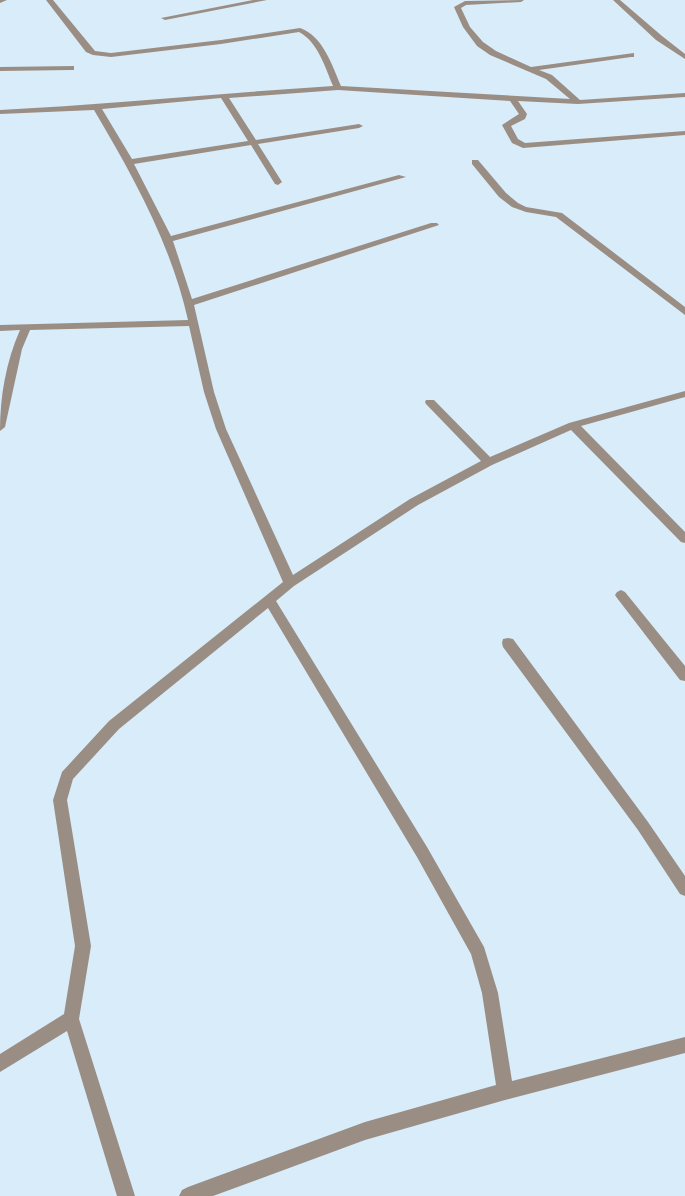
<svg xmlns="http://www.w3.org/2000/svg" width="685" height="1196" font-family="Jost,sans-serif">
<style>
.lines{fill:none;stroke-linecap:round;stroke-linejoin:round}
.street{fill:#9a8e84;fill-rule:evenodd}
</style>
<rect width="100%" height="100%" fill="#d8ecfa"/>
<g class="lines">
<path class="street" d="M0,0H7L0,3Z
M46,0H53L95,51L111,53L221,40L300,28C323,36 332,65 341,86L570,99L546,79L490,55L477,46L463,27L454,7L465,1L524,0L521,2L466,5L461,8L470,27L483,42L496,51L531,67L634,53V57H631L539,70L552,75L580,100L685,93V97L578,104L518,101L527,114L525,119L511,126L518,139L525,143L685,131V135L523,148L512,143L502,125L519,114L510,101L338,90L229,98L256,140L359,124L363,126L359,128L258,144L282,182L278,185L275,184L251,145L134,164L171,236L399,175L406,177L173,241L192,299L431,223H437L439,225L194,305L214,392L226,429L293,575L410,499L481,461L426,404L425,402L426,400H434L490,457L569,423L685,391V397L581,426L685,532V543L681,542L571,430L492,465L418,505L294,586L276,601L427,847L484,947L498,993L512,1081L685,1037V1053L505,1100L365,1140L213,1196H179L182,1190L188,1187L365,1122L496,1085L482,993L471,954L417,857L268,608L119,729L73,779L67,800L91,946L79,1019L135,1196H117L67,1031L0,1072V1054L64,1014L75,946L53,800L62,772L109,721L283,582L216,429L204,392L189,326L30,330L22,349L5,427L0,431C0,396 6,362 20,330L0,331V325L188,320C171,244 133,176 94,110L0,114V110C111,104 222,93 333,86C325,67 318,42 299,32L221,44L111,57L93,55L86,52ZM221,98L248,141L132,159L102,109Z
M253,0H267L165,20L161,18Z
M613,0H620L662,36L685,54V59L656,40Z
M74,66V70H71L0,71V67Z
M472,160H478L506,193L518,203L526,207L562,213L685,307V315L556,217L526,212L512,207L499,197L472,164Z
M621,590L625,592L685,666V681L680,680L617,598L615,595L617,592Z
M508,638L513,639L648,822L685,876V896L680,894L638,830L503,647L502,643L503,639Z"/>
</g>
</svg>
